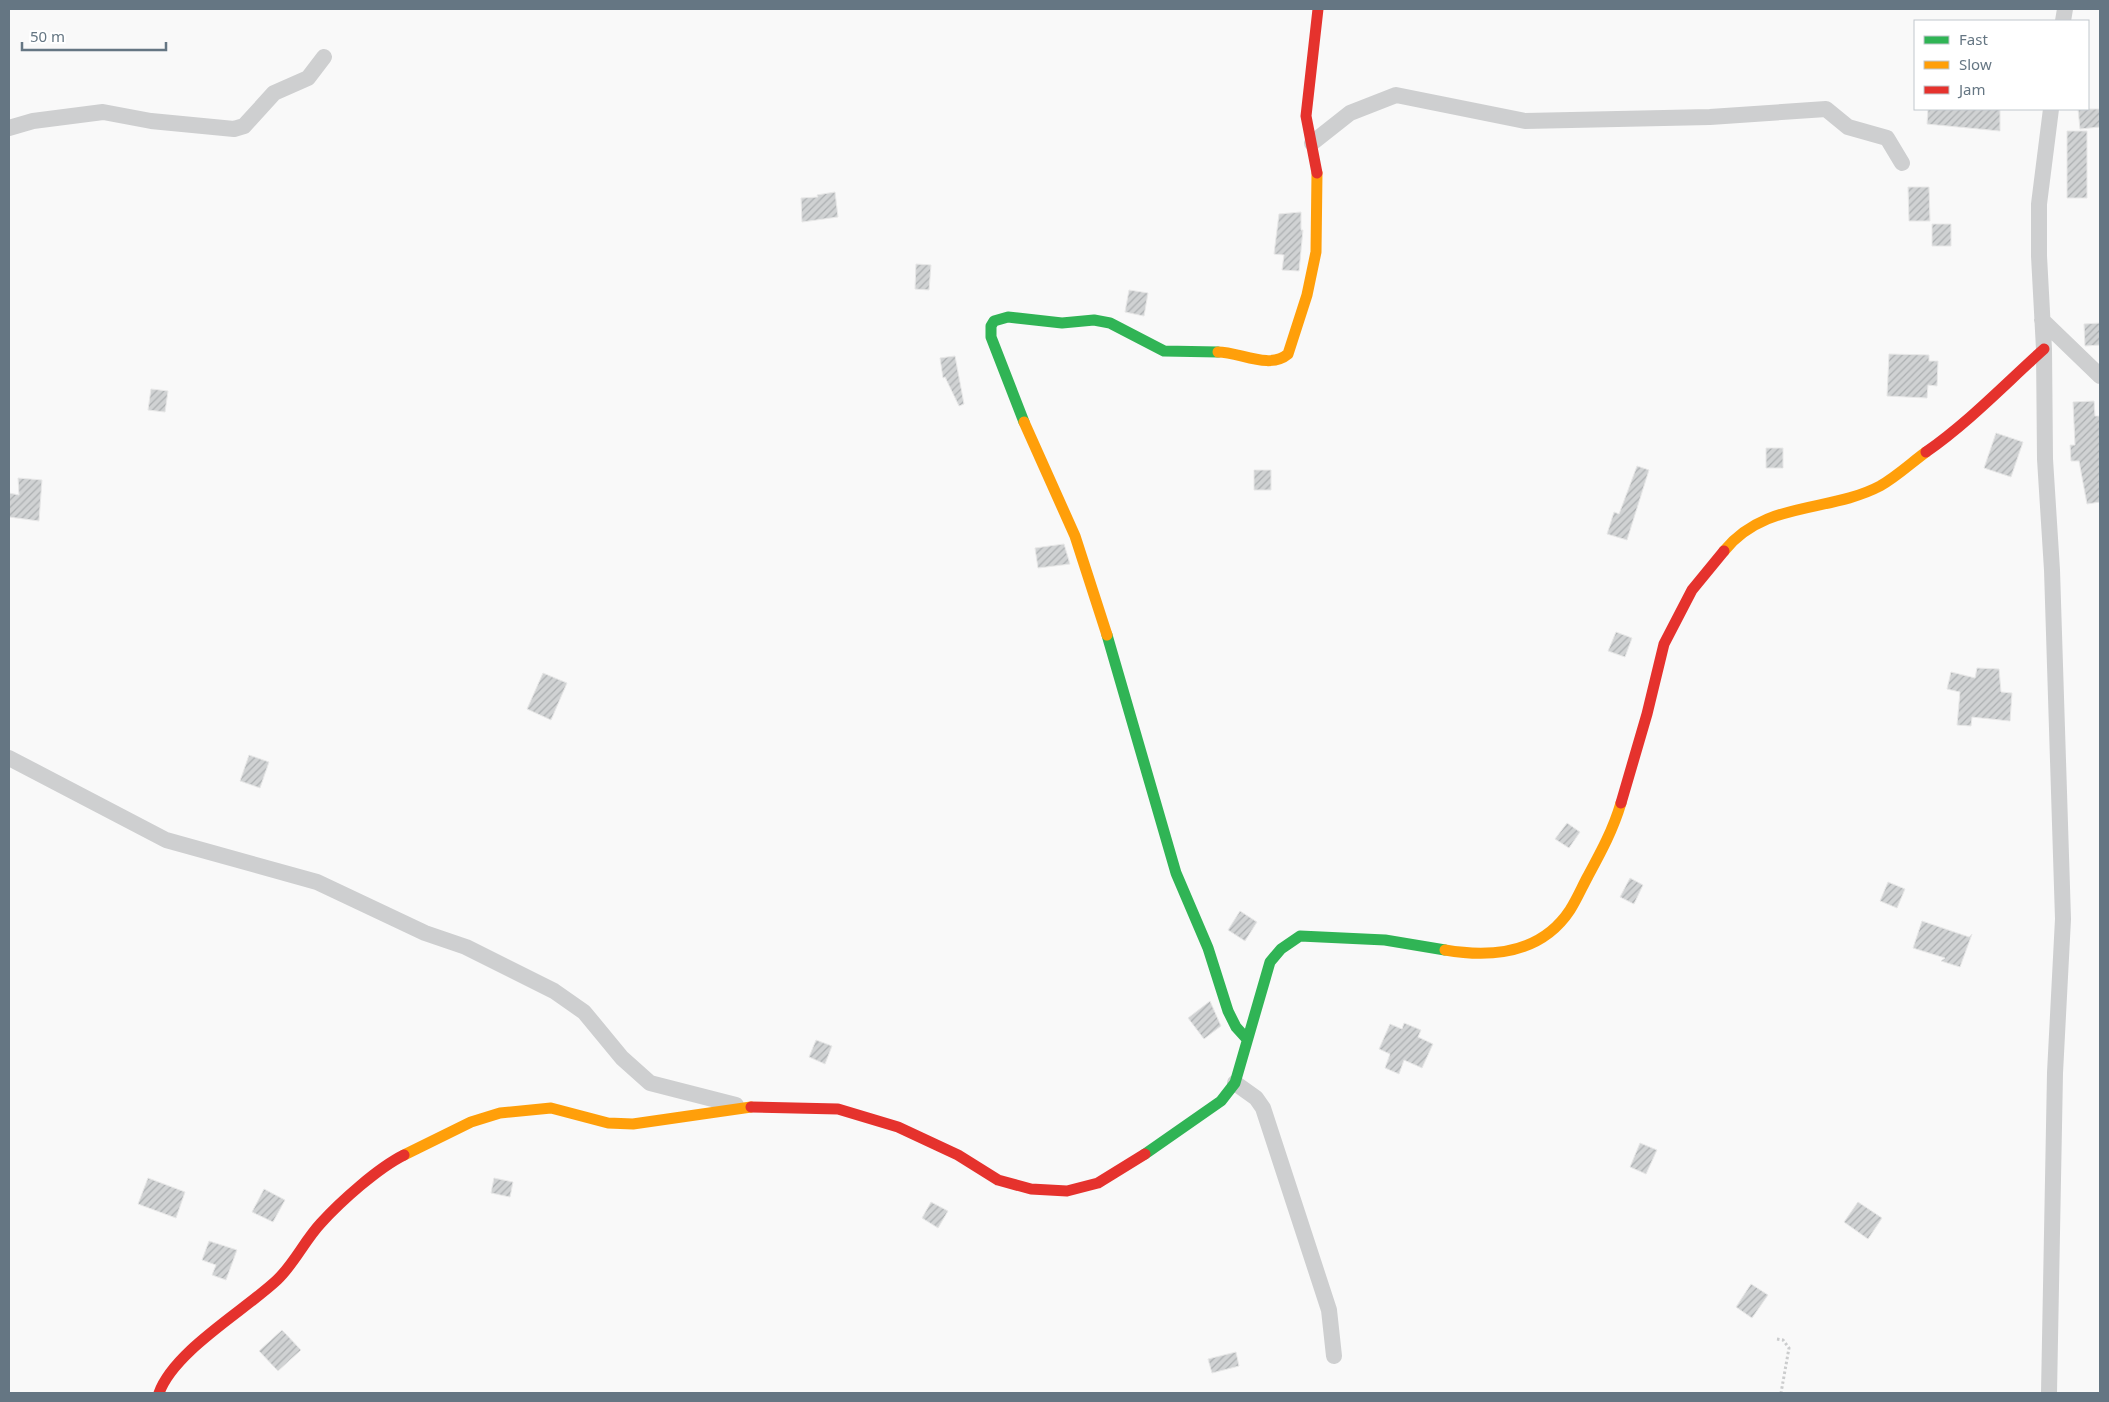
<svg xmlns="http://www.w3.org/2000/svg" width="2109" height="1402" font-family="'Noto Sans',sans-serif">
<style>
.building{fill:url(#building-hatch);stroke:#e8e8e8}
.lines{fill:none;stroke-linecap:round;stroke-linejoin:round}
.path{stroke:#cbcccd;stroke-width:3;stroke-dasharray:2.5 2.5;stroke-linecap:butt}
.street{stroke:#cecfd0;stroke-width:16}
.fast{stroke:#30b455;stroke-width:11}
.slow{stroke:#ff9f0a;stroke-width:11}
.jam{stroke:#e5322d;stroke-width:11}
</style>
<defs>
<pattern id="building-hatch" width="6" height="6" patternUnits="userSpaceOnUse" patternTransform="scale(1.25)"><rect width="6" height="6" fill="#d0d2d3"/><path d="M-1 1l2-2M0 6l6-6M5 7l2-2" fill="none" stroke="#acafb1"/></pattern>
</defs>
<rect width="100%" height="100%" fill="#f9f9f9"/>
<path class="building" d="M1928,109H2000V131L1927,124Z
M2078,109H2100V127L2080,129Z
M2067,131H2087V198H2067Z
M1908,187H1929L1930,221H1909Z
M835,192L838,217L802,222L801,198L818,197L817,195Z
M1301,212V230H1303L1299,271L1282,270L1284,255L1274,254L1279,214Z
M1932,224H1951V246H1932Z
M916,264L931,265L929,290L915,289Z
M1129,290L1148,293L1144,316L1125,312Z
M2100,323V345L2085,346L2084,324Z
M1889,354L1929,355V361H1938L1937,386L1928,385L1927,398L1887,396Z
M955,356L964,404L959,406L945,377L943,378L940,358Z
M151,389L168,391L165,412L148,410Z
M2094,401L2095,416H2100V502L2087,504L2079,461H2071L2070,445H2075L2073,402Z
M1996,433L2023,442L2011,477L1984,468Z
M1766,448H1783V468H1766Z
M1637,466L1649,470L1627,540L1607,534L1614,512L1619,514Z
M1254,470H1271V490H1254Z
M18,478L42,480L39,521L9,517V493L19,495Z
M1064,544L1070,564L1038,568L1035,548Z
M1616,632L1632,638L1625,657L1608,651Z
M1977,668L1999,669L2001,692L2012,693L2010,721L1972,717L1971,726L1957,725L1960,692L1947,689L1951,672L1975,678Z
M543,673L567,683L551,720L527,709Z
M249,755L269,762L260,788L240,781Z
M1567,823L1580,832L1569,848L1555,839Z
M1630,878L1643,885L1634,904L1620,897Z
M1888,882L1905,889L1897,908L1880,901Z
M1240,911L1257,922L1245,941L1228,930Z
M1922,921L1969,937L1972,934L1960,967L1941,961L1945,958L1913,948Z
M1210,1001L1221,1026L1204,1039L1188,1018Z
M1404,1023L1421,1030L1418,1037L1433,1044L1422,1068L1404,1060L1399,1074L1385,1068L1390,1054L1379,1049L1390,1024L1402,1029Z
M816,1040L832,1046L825,1064L809,1057Z
M1640,1143L1657,1150L1646,1174L1630,1167Z
M148,1178L185,1192L176,1218L138,1204Z
M494,1178L513,1182L510,1197L491,1193Z
M264,1189L285,1200L273,1222L252,1212Z
M931,1202L948,1211L938,1228L922,1218Z
M1858,1202L1882,1218L1868,1239L1844,1222Z
M209,1241L237,1250L226,1280L212,1275L216,1265L202,1260Z
M1751,1284L1768,1295L1752,1318L1736,1307Z
M282,1330L301,1350L278,1371L259,1351Z
M1236,1352L1239,1366L1212,1373L1208,1359Z"/>
<g class="lines">
<path class="path" d="M1777,1339L1783,1340L1789,1348L1781,1393"/>
<path class="street" d="M2063,21L2065,9
M9,128L33,121L103,112L151,121L234,129L244,126L274,93L308,78L324,57
M1312,143L1350,113L1396,95L1525,121L1710,117L1826,109L1848,127L1887,138L1902,163
M2042,320L2100,376
M9,758L166,840L317,882L425,933L466,947L554,991L584,1012L622,1058L650,1083L736,1105
M1235,1083L1256,1098L1263,1108L1329,1310L1334,1356
M2049,1393L2055,1073L2063,919L2052,570L2045,459L2044,349L2039,256V204L2051,109"/>
<path class="fast" d="M1024,422L991,337V326L994,321L1008,317L1062,323L1094,320L1110,323L1164,351L1218,352
M1107,635L1176,873L1208,948L1228,1011L1236,1027L1246,1038
M1145,1154L1221,1101L1235,1083L1270,962L1281,949L1300,936L1385,940L1445,950"/>
<path class="slow" d="M1218,352C1240,352 1269,370 1288,354L1307,295L1316,252L1317,173
M1024,422L1075,536L1107,635
M1724,551C1765,500 1829,513 1880,486C1896,477 1911,463 1926,452
M1445,950C1492,958 1541,954 1570,910C1577,899 1582,887 1588,876C1601,852 1613,830 1621,803
M404,1155L471,1122L500,1113L551,1108L608,1123L633,1124L751,1107"/>
<path class="jam" d="M1317,173L1306,116L1318,9
M1926,452C1969,422 2005,384 2044,349
M1621,803L1647,714L1664,644L1692,590L1724,551
M751,1107L838,1109L898,1127L958,1155L998,1180L1031,1189L1067,1191L1098,1183L1145,1154
M159,1393C174,1351 244,1311 277,1280C294,1264 305,1240 321,1223C341,1201 378,1168 404,1155"/>
</g>
<rect width="2109" height="1402" fill="none" stroke="#657683" stroke-width="20"/>
<rect x="1914" y="20" width="175" height="90" fill="#ffffff" stroke="#c1c8cd"/>
<rect x="1924" y="36" width="25" height="8" fill="#30b455" stroke="#c1c8cd"/>
<text x="1959" y="45" font-size="15" fill="#657683">Fast</text>
<rect x="1924" y="61" width="25" height="8" fill="#ff9f0a" stroke="#c1c8cd"/>
<text x="1959" y="70" font-size="15" fill="#657683">Slow</text>
<rect x="1924" y="86" width="25" height="8" fill="#e5322d" stroke="#c1c8cd"/>
<text x="1959" y="95" font-size="15" fill="#657683">Jam</text>
<path d="M22 42v8h144v-8" fill="none" stroke="#657683" stroke-width="2.5"/>
<text x="30" y="42" font-size="15" fill="#657683" stroke="#ffffff" stroke-width="4" paint-order="stroke">50 m</text>
</svg>
